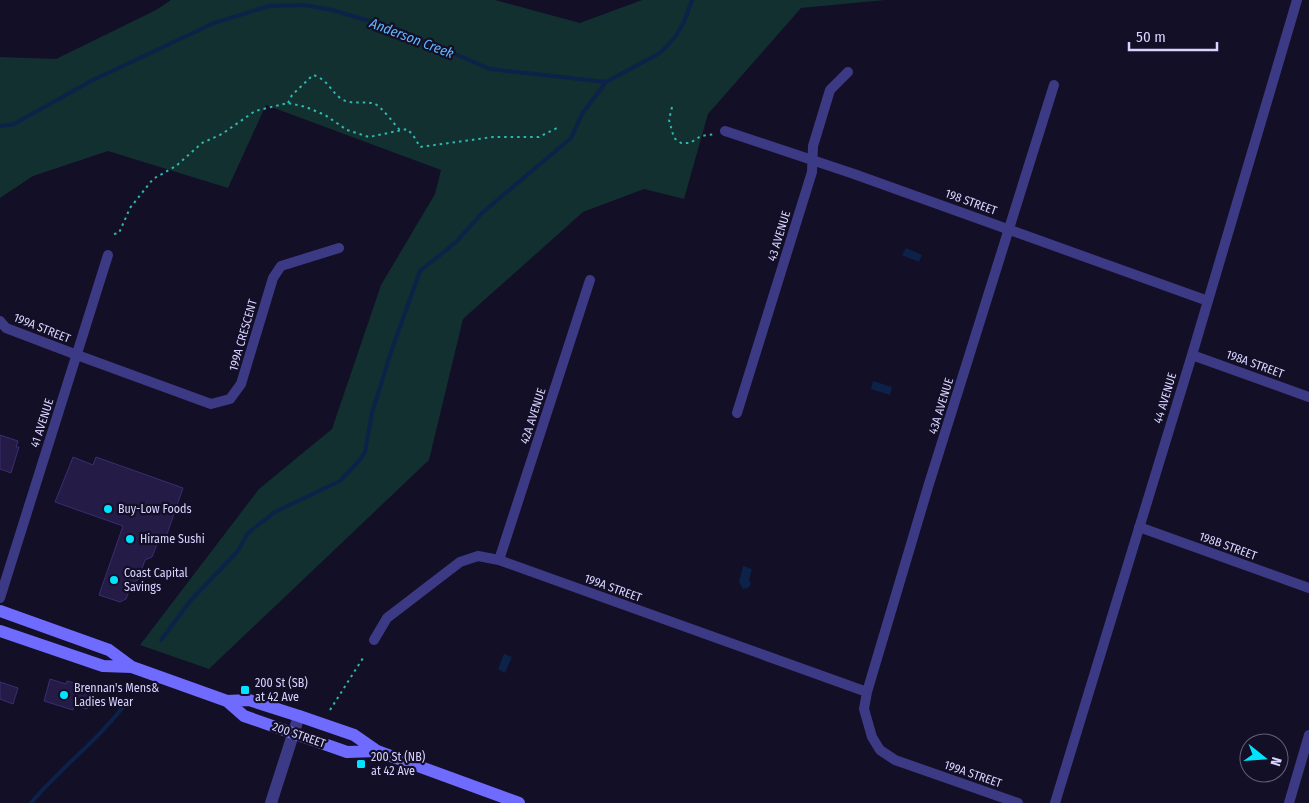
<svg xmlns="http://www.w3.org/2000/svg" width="1309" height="803" font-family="'Fira Sans Condensed',sans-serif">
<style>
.green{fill:#12302f}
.water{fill:#0c2248}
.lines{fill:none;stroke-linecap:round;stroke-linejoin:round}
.stream{stroke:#0c2248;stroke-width:4}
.building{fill:#241b47;stroke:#3b2d73}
.path{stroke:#2fb8b0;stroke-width:2;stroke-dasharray:2.5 4;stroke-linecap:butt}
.minor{stroke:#3d3a85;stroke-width:10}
.tertiary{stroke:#3d3a85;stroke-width:12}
.secondary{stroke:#6f6bff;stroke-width:12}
.poi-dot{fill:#00e5ff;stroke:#130f26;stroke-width:2}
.labels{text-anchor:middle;stroke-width:4.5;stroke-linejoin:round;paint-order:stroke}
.street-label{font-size:12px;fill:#d9d4ff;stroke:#130f26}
.poi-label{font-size:12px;fill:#d9d4ff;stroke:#130f26;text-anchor:start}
.water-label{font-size:14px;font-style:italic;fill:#62b6ff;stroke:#130f26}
</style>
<rect width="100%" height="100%" fill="#130f26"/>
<path class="green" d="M171,0H495L580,23L642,0H885L801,8L708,114L684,199L644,189L583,212L463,319L429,460L209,669L140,645L259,489L332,429L381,285L435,194L441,170L266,105L228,188L108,151L33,176L0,198V57L56,59L156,10Z"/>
<path class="water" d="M906,248L922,255L919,262L902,255Z
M873,381L892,387L890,395L871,389Z
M743,566L752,569L749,580L751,584L748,588L743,589L739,582Z
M504,654L512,657L505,673L498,669Z"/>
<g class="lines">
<path class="stream" d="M0,126L14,124L91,81L214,23L269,6L304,5L332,10L397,29L490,69L606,82L660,53L676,36L684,22L692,0
M161,640L191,600L237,552L248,533L275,512L340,481L359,461L365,452L372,413L391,352L420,271L456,242L482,213L571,138L582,114L606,82
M31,803C61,767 101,738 129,699"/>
</g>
<path class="building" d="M0,435L18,441L16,447H19L11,473L0,469Z
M73,457L93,465L96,457L183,488L167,534L160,537L152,557L145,560L138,580L132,583L126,599L120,602L99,595L123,526L55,502Z
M50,679L66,684L67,681L79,684L77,690L91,694L87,709L74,705L73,710L44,701Z
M0,682L18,688L13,704L0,699Z"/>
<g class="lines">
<path class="path" d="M288,103L292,95L313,75C327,79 330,90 340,98C351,106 364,100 375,104C383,108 393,123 400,130
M672,107L669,120L674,138L681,143H690L701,136L715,134
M114,234L119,233L130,208L153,179L176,166L202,143L222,134L255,111L288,103L306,107L325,115L347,130L369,137L407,129L413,135L420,147L493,137H539L559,127
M330,710L363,658"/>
<path class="minor" d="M725,131L854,174L1208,301
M0,321L6,328L77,355L211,404L230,399L241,384L273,278L281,266L339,248
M1192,355L1309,397
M737,413L812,172L813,146L830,90L848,72
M1139,527L1309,588
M499,560L590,280
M0,598L108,255
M374,640L387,618L460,562L478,556L499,560L867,692
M1018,803L895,760L880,750L872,737L864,709L867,692L928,487L1054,85
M1055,803L1192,355L1297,0
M1289,803L1309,735"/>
<path class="tertiary" d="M271,803L299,716"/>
<path class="secondary" d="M0,611L109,650L132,667L227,701L244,716L347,752L377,751
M0,631L103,666L132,667
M227,701L249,700L299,716L354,735L377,751L519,803"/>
</g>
<g class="poi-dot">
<circle cx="108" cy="509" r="5"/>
<circle cx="130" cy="539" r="5"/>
<circle cx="114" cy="580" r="5"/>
<rect x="240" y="685" width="10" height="10" rx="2.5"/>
<circle cx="64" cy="695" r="5"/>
<rect x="356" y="759" width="10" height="10" rx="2.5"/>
</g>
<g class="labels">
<g class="street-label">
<text transform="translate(971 202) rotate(20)" y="4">198 STREET</text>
<text transform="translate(779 236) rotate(-73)" y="4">43 AVENUE</text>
<text transform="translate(42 328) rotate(22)" y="4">199A STREET</text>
<text transform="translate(243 335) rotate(-74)" y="4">199A CRESCENT</text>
<text transform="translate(1255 364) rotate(20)" y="4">198A STREET</text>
<text transform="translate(1165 398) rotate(-73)" y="4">44 AVENUE</text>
<text transform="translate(941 406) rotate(-73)" y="4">43A AVENUE</text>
<text transform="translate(533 416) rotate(-72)" y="4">42A AVENUE</text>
<text transform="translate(42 423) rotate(-72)" y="4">41 AVENUE</text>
<text transform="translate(1228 546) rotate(20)" y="4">198B STREET</text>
<text transform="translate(613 588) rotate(20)" y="4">199A STREET</text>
<text transform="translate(299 735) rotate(19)" y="4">200 STREET</text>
<text transform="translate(973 774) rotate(19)" y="4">199A STREET</text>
</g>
<g class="poi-label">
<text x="118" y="513">Buy-Low Foods</text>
<text x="140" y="543">Hirame Sushi</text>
<text x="124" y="577">Coast Capital<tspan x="124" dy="14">Savings</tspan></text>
<text x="255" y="687">200 St (SB)<tspan x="255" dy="14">at 42 Ave</tspan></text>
<text x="74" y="692">Brennan's Mens&amp;<tspan x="74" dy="14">Ladies Wear</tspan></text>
<text x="371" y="761">200 St (NB)<tspan x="371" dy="14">at 42 Ave</tspan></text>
</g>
<g class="water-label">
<text transform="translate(412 38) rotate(21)" y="5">Anderson Creek</text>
</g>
</g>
<g transform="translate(1264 758) rotate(107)"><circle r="24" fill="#130f26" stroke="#625e7d"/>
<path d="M0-4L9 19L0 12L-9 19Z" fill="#00e5ff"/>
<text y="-8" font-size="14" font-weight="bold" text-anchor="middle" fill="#d9d4ff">N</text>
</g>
<path d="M1129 42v8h88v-8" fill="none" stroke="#d9d4ff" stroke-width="2.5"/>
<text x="1136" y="42" font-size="15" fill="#d9d4ff" stroke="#130f26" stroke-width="4" paint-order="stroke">50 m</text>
</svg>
